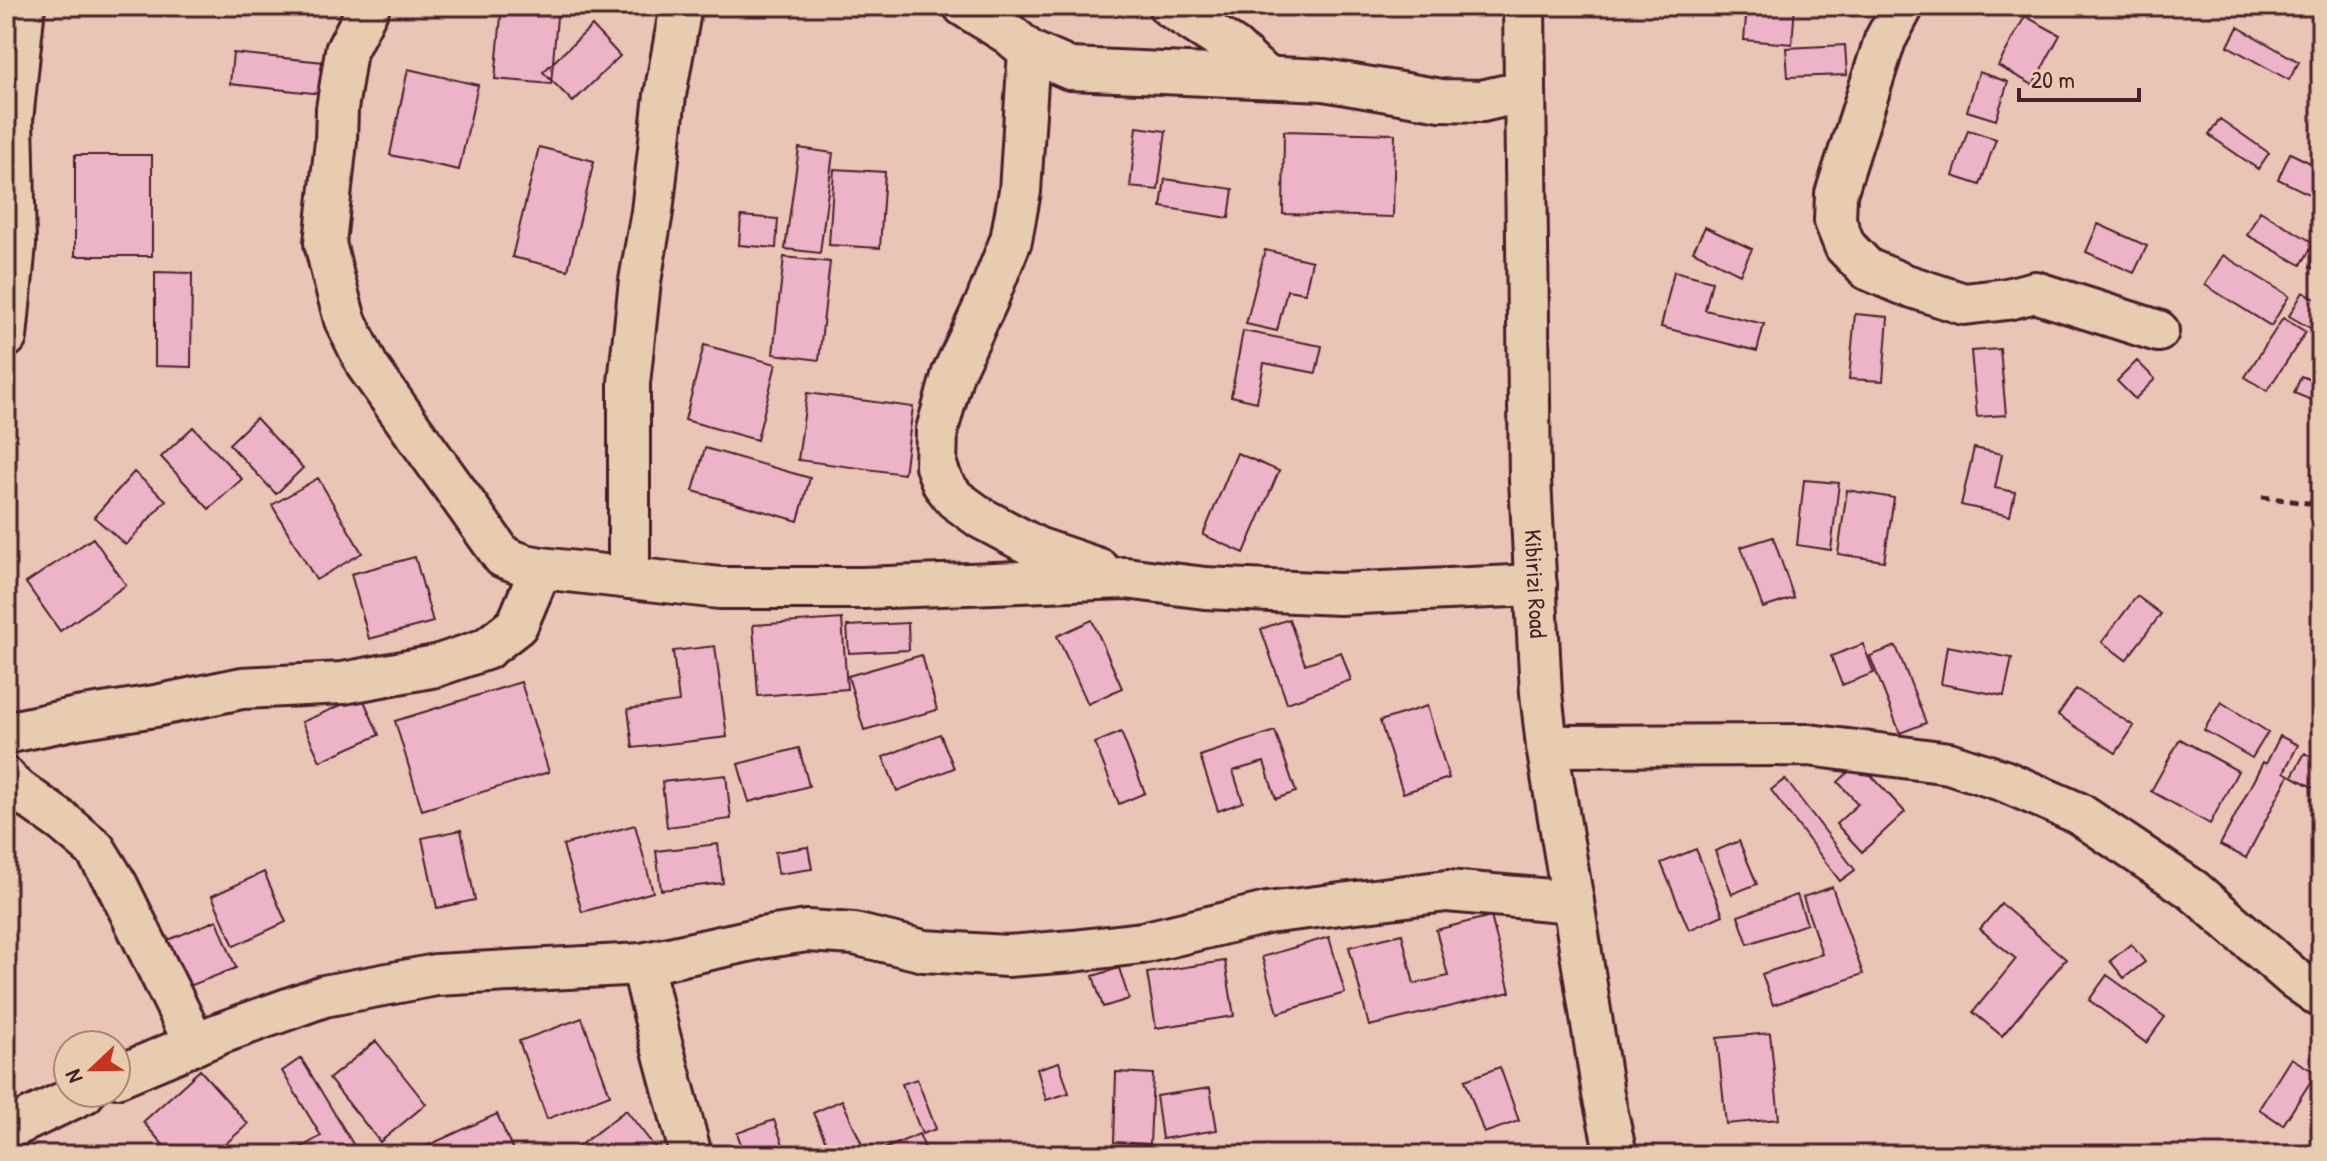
<svg xmlns="http://www.w3.org/2000/svg" width="2327" height="1161" font-family="'Patrick Hand',sans-serif">
<style>
.building{fill:#edb4c7;stroke:#4a1f2b;stroke-width:2}
.lines{fill:none;stroke-linecap:round;stroke-linejoin:round}
.minor-casing{stroke:#4a1f2b;stroke-width:46}
.path{stroke:#4a1f2b;stroke-width:5;stroke-dasharray:8 6;stroke-linecap:butt}
.minor{stroke:#e8ccaf;stroke-width:40}
.labels{text-anchor:middle;stroke-width:6;stroke-linejoin:round;paint-order:stroke}
.street-label{font-size:24px;fill:#4a1f2b;stroke:#e8ccaf}
</style>
<rect width="100%" height="100%" fill="#eac5b6"/>
<filter id="ink" filterUnits="userSpaceOnUse"><feTurbulence type="fractalNoise" baseFrequency=".0125" numOctaves="2"/><feDisplacementMap in="SourceGraphic" scale="16" xChannelSelector="R" yChannelSelector="G"/><feConvolveMatrix kernelMatrix="1 2 1 2 8 2 1 2 1" color-interpolation-filters="sRGB"/></filter>
<g filter="url(#ink)">
<path class="building" d="M502,6H558L551,84L495,79Z
M1747,6H1795L1792,44L1744,40Z
M2025,16L2060,35L2033,85L1998,66Z
M592,26L620,56L573,102L543,72Z
M2238,27L2299,62L2289,80L2228,46Z
M1845,45L1847,75L1788,77L1786,48Z
M233,53L324,62L322,94L230,84Z
M408,69L478,85L459,170L390,155Z
M1979,72L2008,82L1996,120L1967,111Z
M2220,119L2269,153L2258,169L2209,135Z
M1137,127L1166,131L1158,190L1130,187Z
M1968,130L1996,139L1980,185L1953,176Z
M1284,131L1395,134L1393,217L1283,214Z
M539,147L594,161L568,270L512,257Z
M799,148L833,153L820,253L785,249Z
M2290,153L2321,168V200L2278,179Z
M75,155H152V256H75Z
M834,169L885,172L880,248L829,245Z
M1165,179L1233,189L1229,218L1161,207Z
M2260,211L2314,243L2301,265L2247,235Z
M741,216L778,219L776,248L739,245Z
M2098,224L2147,246L2134,273L2086,252Z
M1705,227L1752,249L1740,274L1693,251Z
M2321,241V272L2310,267Z
M1265,250L1312,261L1305,293L1287,290L1277,331L1246,324Z
M2223,255L2289,296L2271,326L2205,285Z
M784,257L830,262L819,360L773,354Z
M1674,271L1712,281L1705,310L1764,324L1757,351L1661,327Z
M155,272L192,273L191,367L155,366Z
M2303,292L2321,302V334L2289,316Z
M1855,314L1888,317L1883,381L1849,379Z
M2283,318L2306,332L2267,391L2245,377Z
M1243,331L1322,346L1316,373L1264,363L1257,402L1231,396Z
M704,345L776,364L757,440L685,420Z
M2000,349L2006,415L1977,417L1971,351Z
M2137,361L2155,379L2135,399L2117,381Z
M2301,376L2321,384V404L2294,393Z
M807,393L913,407L904,474L798,460Z
M256,418L303,468L276,494L229,444Z
M193,427L242,479L209,509L161,457Z
M705,448L810,478L798,521L693,491Z
M1974,448L2002,454L1995,488L2015,492L2010,516L1961,505Z
M1237,453L1279,471L1244,553L1203,535Z
M134,472L166,500L126,545L94,517Z
M318,478L362,553L316,580L272,505Z
M1804,480L1839,483L1831,550L1797,545Z
M1847,490L1894,498L1884,561L1838,554Z
M1773,537L1794,598L1763,608L1741,547Z
M93,538L126,585L60,631L26,583Z
M415,557L433,622L369,639L351,574Z
M2137,596L2161,614L2126,660L2102,642Z
M842,619L847,689L758,696L753,625Z
M1289,619L1305,664L1341,652L1351,680L1287,703L1261,629Z
M1092,620L1122,688L1088,704L1057,636Z
M908,623L909,650L849,653L847,626Z
M1863,644L1874,673L1842,685L1831,656Z
M715,646L727,737L633,748L628,709L679,702L673,651Z
M1896,646L1926,723L1900,733L1870,656Z
M1947,646L2012,658L2004,696L1941,684Z
M922,655L937,710L864,730L848,676Z
M521,682L549,772L422,810L395,721Z
M2076,689L2134,726L2116,753L2058,715Z
M362,696L379,735L320,761L302,722Z
M2221,702L2268,732L2252,758L2204,730Z
M1427,706L1449,778L1403,793L1380,721Z
M1275,731L1296,792L1276,799L1264,762L1233,771L1243,802L1218,811L1200,756Z
M1121,732L1145,793L1119,804L1095,743Z
M940,734L954,768L897,791L883,757Z
M2280,736L2298,745L2284,772L2289,775L2246,858L2220,845L2263,762L2266,764Z
M2180,739L2238,771L2210,824L2151,791Z
M799,748L809,786L749,802L738,764Z
M2305,753L2321,762V792L2292,776Z
M1859,762L1905,812L1862,852L1836,824L1858,804L1838,782Z
M726,775L731,819L667,827L662,782Z
M1785,779L1855,870L1840,881L1771,790Z
M635,825L653,892L582,912L563,845Z
M461,830L475,900L437,908L422,838Z
M1739,841L1757,884L1732,894L1715,851Z
M718,844L723,883L661,890L656,851Z
M808,847L812,869L778,874L775,852Z
M1696,849L1723,915L1689,930L1661,863Z
M264,872L286,922L234,946L212,896Z
M1832,887L1863,974L1773,1005L1762,974L1822,954L1803,897Z
M1797,895L1807,924L1748,944L1738,916Z
M2001,904L2066,959L2002,1036L1973,1012L2016,959L1980,929Z
M1491,916L1510,992L1369,1026L1349,947L1402,934L1414,984L1448,976L1436,930Z
M217,920L236,968L187,987L168,940Z
M1329,937L1345,993L1278,1013L1262,957Z
M2131,944L2145,962L2124,978L2110,961Z
M1225,961L1234,1016L1156,1028L1147,973Z
M1119,968L1129,999L1103,1007L1093,976Z
M2107,975L2165,1017L2146,1043L2089,1000Z
M582,1018L610,1095L547,1119L519,1041Z
M1770,1033L1779,1119L1726,1124L1717,1038Z
M376,1041L426,1104L380,1142L329,1079Z
M301,1058L359,1154L357,1155H288L321,1136L282,1071Z
M2291,1058L2316,1073L2283,1125L2259,1109Z
M1059,1062L1069,1093L1046,1100L1037,1069Z
M1500,1067L1519,1121L1484,1133L1465,1080Z
M200,1070L248,1124L213,1155H172L143,1122Z
M1116,1072L1153,1074L1150,1144L1114,1142Z
M917,1079L936,1129L922,1134L902,1084Z
M1210,1088L1217,1130L1162,1139L1156,1096Z
M842,1100L865,1151L856,1155H832L813,1113Z
M626,1110L657,1150L651,1155H567Z
M497,1114L515,1155H423L420,1149Z
M774,1120L787,1155H745L737,1133Z
M919,1134L928,1155H870Z"/>
<g class="lines">
<defs>
<g id="minor">
<path d="M369,6L346,51L337,109L336,141L325,243L333,276L345,320L368,367L503,557L525,565L541,568L720,588H863L1126,578L1205,588L1339,594L1536,585"/>
<path d="M964,6L1009,34L1029,51L1070,69L1324,80L1441,100L1482,101L1525,91"/>
<path d="M1169,6L1234,48L1265,77"/>
<path id="s1" d="M1524,6L1530,479L1541,693L1547,746L1573,902L1603,1094L1616,1155"/>
<path d="M1903,6L1885,40L1836,194L1835,221L1845,246L1867,269L1903,284L1964,304L2007,299L2035,292L2158,331"/>
<path d="M1029,51L1020,191L1011,240L986,303L953,373L937,430L936,466L943,484L955,499L981,518L1037,548L1099,569"/>
<path d="M6,337L15,244L12,120L24,6"/>
<path d="M629,578V383L640,281L652,212L665,95L681,6"/>
<path d="M6,733L77,718L155,706L242,688L343,683L436,666L486,649L517,625L541,568"/>
<path d="M1547,746L1809,745L1949,763L2004,781L2078,813L2193,890L2294,978L2321,997"/>
<path d="M6,778L11,785L63,822L95,849L117,885L195,1044"/>
<path d="M642,964L660,1039L691,1155"/>
<path d="M116,1077L221,1033L324,996L436,975L642,964L761,938L807,931L854,934L924,951L1007,956L1073,951L1142,943L1267,913L1447,891L1573,902"/>
<path d="M6,1130L84,1093"/>
</g>
</defs>
<use href="#minor" class="minor-casing"/>
<path class="path" d="M2262,497L2308,503L2321,501"/>
<use href="#minor" class="minor"/>
</g>
</g>
<g class="labels">
<g class="street-label">
<text dy="8" stroke="none"><textPath href="#s1" startOffset="578">Kibirizi Road</textPath></text>
</g>
</g>
<rect width="2327" height="1161" fill="none" stroke="#e8ccaf" stroke-width="32"/>
<rect x="16" y="16" width="2295" height="1129" fill="none" stroke="#4a1f2b" stroke-width="3" filter="url(#ink)"/>
<g transform="translate(92 1069) rotate(248)"><circle r="38" fill="#e8ccaf" stroke="#a9877a" stroke-width="2"/>
<path d="M0-6L14 30L0 20L-14 30Z" fill="#c8321e"/>
<text y="-12" font-size="22" font-weight="bold" text-anchor="middle" fill="#4a1f2b">N</text>
</g>
<path d="M2019 88v12h120v-12" fill="none" stroke="#4a1f2b" stroke-width="4"/>
<text x="2031" y="88" font-size="24" fill="#4a1f2b" stroke="#e8ccaf" stroke-width="6" paint-order="stroke">20 m</text>
</svg>
